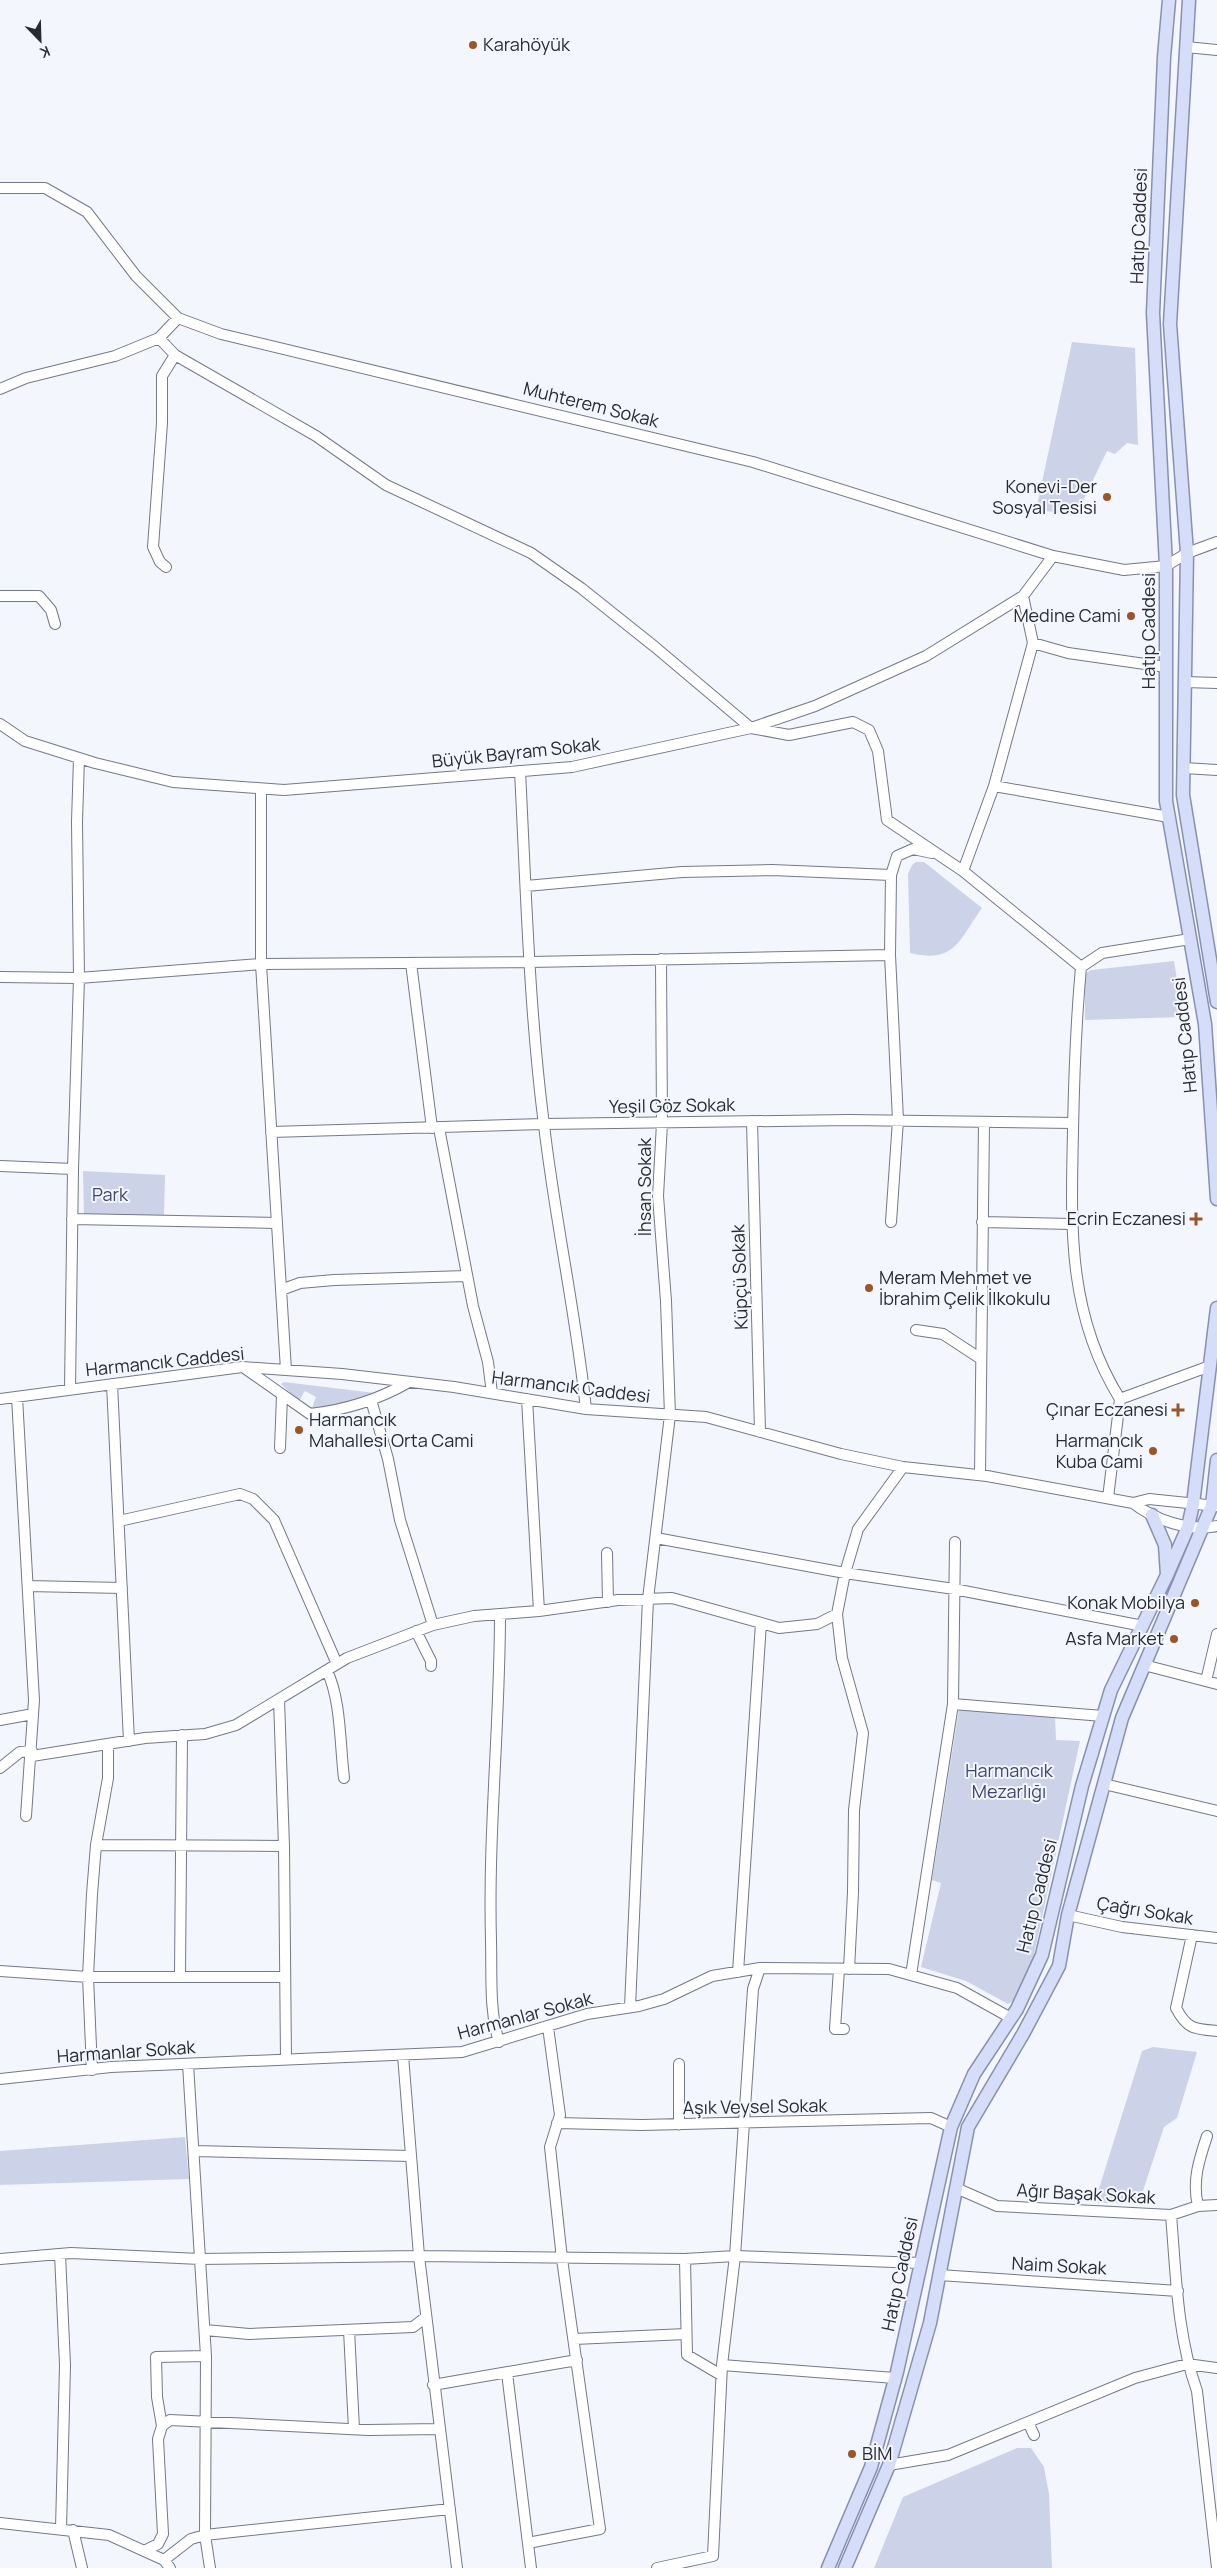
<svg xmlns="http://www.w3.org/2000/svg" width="1217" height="2568" font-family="Manrope,sans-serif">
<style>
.green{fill:#ccd3e9}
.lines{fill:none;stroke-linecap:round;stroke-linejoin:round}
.minor-casing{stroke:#73788a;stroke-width:12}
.major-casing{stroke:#8890b0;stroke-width:15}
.minor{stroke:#fff;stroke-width:10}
.major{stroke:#d6ddf8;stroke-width:12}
.poi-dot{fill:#9a5529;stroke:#f4f6fe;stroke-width:2}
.labels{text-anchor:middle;stroke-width:4;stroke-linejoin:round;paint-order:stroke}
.poi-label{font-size:18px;fill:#292b33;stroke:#f4f6fe;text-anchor:end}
.street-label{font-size:18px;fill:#292b33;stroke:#f4f6fe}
.park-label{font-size:18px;fill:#3c4575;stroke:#f4f6fe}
</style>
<rect width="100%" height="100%" fill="#f4f6fe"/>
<path class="green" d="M1072,342L1135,348L1138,445L1127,443L1115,454L1107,451L1080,507L1073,514L1036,510Z
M916,862H924L982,908C959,940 955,964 910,953L908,874L912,865Z
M1174,961L1183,1017L1085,1020V974L1091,970Z
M83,1171L165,1175L164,1217H84Z
M284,1382L375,1393L327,1409L312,1408L316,1397L305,1391L299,1401L281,1384Z
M959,1709L1055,1716L1056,1740L1080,1741L1033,1959L1018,1998L1008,2004L966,1981L921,1967L941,1883L932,1880Z
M1153,2047L1197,2052L1177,2118L1164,2127L1139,2203H1098L1096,2198L1142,2051Z
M185,2137L189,2179L0,2185V2151Z
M1017,2448H1031L1044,2467L1049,2494L1052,2568H874L903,2497Z"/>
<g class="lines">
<defs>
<path id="minor" d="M1186,47L1217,50
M0,188H45L87,212L136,276L178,318L221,334L753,462L1053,556L1124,570L1166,566L1187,553L1217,542
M159,338L175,355L316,436L386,485L531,553L581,588L655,647L751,728L789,735L853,722L869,730L878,751L887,820L963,871L1081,967
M0,389L26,378L115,356L159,338L178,318
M166,567L160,562L153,547L162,423V376L175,355
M0,596H39L51,610L55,624
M1033,643L1068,653L1166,667
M1185,682L1217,683
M0,724L25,741L95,763L173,782L284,790L572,767L751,728L815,706L926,656L1023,596L1053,556
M1184,768L1217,770
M520,771C526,889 529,1008 544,1125C555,1220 576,1314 586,1409
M994,786L1169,817
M261,789V964L286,1370
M963,871L994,786L1033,643L1023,596
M526,886L682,872L772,870L891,875
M411,963L432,1128
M0,977L79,978L261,964L530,962L890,955
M752,1121L760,1432
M439,1128L473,1306L488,1362L492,1393
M271,1132L543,1124L848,1120L1073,1123
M0,1166L73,1169
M72,1219L277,1223
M891,1222L898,1120L890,955L891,875L897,856L913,849L932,853
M982,1222L1071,1224
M281,1290L300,1283L334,1280L467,1276
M916,1330L943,1334L981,1359
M243,1367L310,1414C345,1410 378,1400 409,1382
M112,1384L129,1741
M70,1389L73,1169L79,978L77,822L79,758
M17,1397L34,1700L26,1816
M0,1399L242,1367L342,1374L454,1387L586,1409L706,1417L841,1454L903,1467L987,1476L1133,1503L1149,1499L1217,1506
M527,1399L539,1611
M1120,1399C1067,1314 1071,1227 1073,1131C1074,1076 1076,1022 1081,967L1102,953L1190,939
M371,1400L388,1459L400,1520L433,1625
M280,1448L282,1396
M980,1475L984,1122
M1108,1498L1120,1399L1210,1366
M1133,1503C1155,1520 1189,1532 1217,1526
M119,1521L240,1494L253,1499L274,1520L337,1664
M656,1538L845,1573L954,1589L1143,1626
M607,1553L608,1602
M28,1586L122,1588
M416,1631L431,1661V1666
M1144,1665L1217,1684
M327,1671C341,1699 340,1746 344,1778
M1206,1681L1217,1634
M279,1699L284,1846L286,2060
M953,1704L1103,1716
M0,1720L33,1714
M32,1756L145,1738L205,1734L236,1725L347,1658L433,1625L474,1616L539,1611L618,1600L672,1598L779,1628L817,1624L837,1614
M0,1768L20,1752L32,1751
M1104,1784L1217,1811
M96,1845L284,1846
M1068,1915L1122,1927L1217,1938
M1192,1935L1176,2008C1187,2029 1194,2029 1217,2031
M839,1969L835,2029H844
M849,1969L853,1892L854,1810L863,1733L842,1658L837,1614L845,1573L858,1529L903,1467
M0,1971L88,1977H285
M738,1972L761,1623
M180,1975L182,1735
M911,1975L953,1704L955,1542
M630,2007L648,1599L670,1415L666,1301L658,1196L662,1123L661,959
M499,2042C489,2010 492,1975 491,1941C488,1832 500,1723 500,1614
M403,2055L419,2256L457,2568
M188,2064L206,2356L205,2535L210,2568
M679,2064V2125
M92,2070L88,1977L92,1894L96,1845L108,1778V1745
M0,2079L111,2067L462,2052L587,2014L639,2006L664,1999L712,1976L760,1968L889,1969L957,1988L1011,2018
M557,2123L642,2125L931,2118L951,2127
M194,2151L411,2156
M956,2188L997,2206L1171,2215L1198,2206L1217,2205
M1198,2206C1192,2181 1199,2160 1207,2136
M1171,2215C1176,2274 1177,2335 1197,2391L1217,2568
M60,2254L65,2365L61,2529
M0,2259L71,2253L200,2259L419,2256L685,2259L735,2256L920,2263
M685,2259L687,2355L721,2375
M939,2275L1178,2291
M205,2330L249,2334L413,2327L426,2317
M349,2330L354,2429
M574,2339L686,2334
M722,2365L735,2256L753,1989L760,1968
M507,2373L531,2568
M433,2385L577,2360
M1028,2422L1034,2435
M162,2426L157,2397L156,2357L206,2356
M889,2465L948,2455L1135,2378L1187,2364L1217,2368
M0,2523L109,2535L164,2560L170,2568
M73,2530L82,2568
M528,2543L600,2529L562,2259L550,2147L560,2115L548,2027
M144,2551L158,2544L163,2534L158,2439L162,2426L170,2420L368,2430L439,2429
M164,2560L191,2539L205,2535L450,2509
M657,2568L713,2556L722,2365L895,2378"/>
<path id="major" d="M1169,0L1164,57L1153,313L1166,566V801L1205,1024L1217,1199
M1189,0L1170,324L1187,553L1183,795L1217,1002
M1152,1515L1165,1545L1167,1575
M828,2568L871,2467L897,2372L951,2127L974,2074L1017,2009L1042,1955L1082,1786L1111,1690L1167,1575L1188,1527L1193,1504L1217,1308
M845,2568L889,2465L930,2323L968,2127L1023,2034L1059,1966L1068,1915L1122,1718L1212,1505L1217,1460"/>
</defs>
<use href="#minor" class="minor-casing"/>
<use href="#major" class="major-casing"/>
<use href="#minor" class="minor"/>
<use href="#major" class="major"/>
</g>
<g class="poi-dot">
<circle cx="473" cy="45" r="5"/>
<circle cx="1107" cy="497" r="5"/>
<circle cx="1131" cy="616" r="5"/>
<path d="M1193.5 1211.5h5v5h5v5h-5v5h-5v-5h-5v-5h5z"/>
<circle cx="869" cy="1288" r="5"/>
<path d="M1175.5 1402.5h5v5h5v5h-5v5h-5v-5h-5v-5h5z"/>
<circle cx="299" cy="1430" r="5"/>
<circle cx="1153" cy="1451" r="5"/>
<circle cx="1195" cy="1603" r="5"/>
<circle cx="1174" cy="1639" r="5"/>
<circle cx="852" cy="2454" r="5"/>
</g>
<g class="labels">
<g class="poi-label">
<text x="483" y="51" text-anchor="start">Karahöyük</text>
<text x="1097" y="493">Konevi-Der<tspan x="1097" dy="21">Sosyal Tesisi</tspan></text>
<text x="1121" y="622">Medine Cami</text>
<text x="1186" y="1225">Ecrin Eczanesi</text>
<text x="879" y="1284" text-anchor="start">Meram Mehmet ve<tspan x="879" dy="21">İbrahim Çelik İlkokulu</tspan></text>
<text x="1168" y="1416">Çınar Eczanesi</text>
<text x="309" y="1426" text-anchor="start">Harmancık<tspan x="309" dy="21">Mahallesi Orta Cami</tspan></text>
<text x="1143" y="1447">Harmancık<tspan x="1143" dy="21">Kuba Cami</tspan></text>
<text x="1185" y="1609">Konak Mobilya</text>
<text x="1164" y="1645">Asfa Market</text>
<text x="862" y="2460" text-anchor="start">BİM</text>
</g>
<g class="street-label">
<text transform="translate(1139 226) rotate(-88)" y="6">Hatıp Caddesi</text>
<text transform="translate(591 405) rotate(14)" y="6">Muhterem Sokak</text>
<text transform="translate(1149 631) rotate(-90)" y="6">Hatıp Caddesi</text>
<text transform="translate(516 753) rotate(-6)" y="6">Büyük Bayram Sokak</text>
<text transform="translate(1185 1035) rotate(-96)" y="6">Hatıp Caddesi</text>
<text transform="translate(672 1106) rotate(-1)" y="6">Yeşil Göz Sokak</text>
<text transform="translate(645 1187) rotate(-90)" y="6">İhsan Sokak</text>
<text transform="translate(740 1277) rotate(-92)" y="6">Küpçü Sokak</text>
<text transform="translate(165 1362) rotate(-6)" y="6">Harmancık Caddesi</text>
<text transform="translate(571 1387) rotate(7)" y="6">Harmancık Caddesi</text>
<text transform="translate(1037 1896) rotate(-76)" y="6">Hatıp Caddesi</text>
<text transform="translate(1145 1911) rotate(9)" y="6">Çağrı Sokak</text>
<text transform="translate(525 2016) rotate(-15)" y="6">Harmanlar Sokak</text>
<text transform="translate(126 2052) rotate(-4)" y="6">Harmanlar Sokak</text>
<text transform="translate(755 2107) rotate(-1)" y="6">Aşık Veysel Sokak</text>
<text transform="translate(1086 2194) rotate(3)" y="6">Ağır Başak Sokak</text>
<text transform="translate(1059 2266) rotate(3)" y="6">Naim Sokak</text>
<text transform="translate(900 2274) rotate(-78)" y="6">Hatıp Caddesi</text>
</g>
<g class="park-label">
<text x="110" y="1201">Park</text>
<text x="1009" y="1777">Harmancık<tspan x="1009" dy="21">Mezarlığı</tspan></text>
</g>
</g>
<g transform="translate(40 40) rotate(157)" stroke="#f4f6fe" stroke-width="4" paint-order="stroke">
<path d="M0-4L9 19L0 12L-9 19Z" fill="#292b33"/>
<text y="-8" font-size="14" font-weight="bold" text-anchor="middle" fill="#292b33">K</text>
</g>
</svg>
